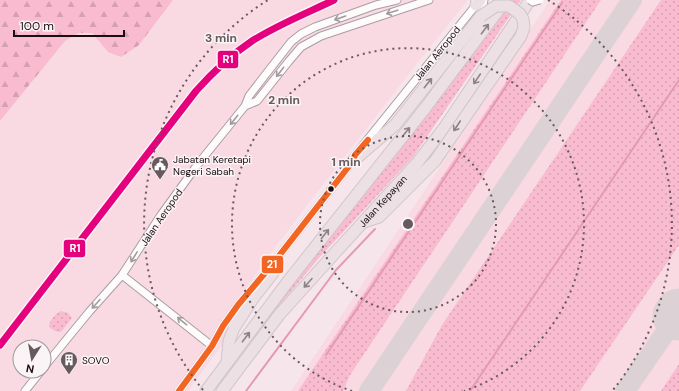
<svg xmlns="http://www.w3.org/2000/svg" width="679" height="391" font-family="'DM Sans',sans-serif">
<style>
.built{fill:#f9dae3;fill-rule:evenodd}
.grass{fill:url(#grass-dots)}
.forest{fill:url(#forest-firs)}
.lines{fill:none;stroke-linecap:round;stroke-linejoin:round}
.stream{stroke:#e49ab4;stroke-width:2}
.taxiway{stroke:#dcd2d6;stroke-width:20}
.runway{stroke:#dcd2d6;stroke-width:49}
.minor-casing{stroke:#aa9da1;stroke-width:9}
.trunk-casing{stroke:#cec6c8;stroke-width:13}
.minor{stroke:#fefbfc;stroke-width:7}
.trunk{stroke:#ece0e4;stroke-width:11}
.minor-bridge-casing{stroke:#aa9da1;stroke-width:9;stroke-linecap:butt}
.trunk-bridge-casing{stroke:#cec6c8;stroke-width:13;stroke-linecap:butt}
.minor-bridge{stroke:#fefbfc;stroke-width:7}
.trunk-bridge{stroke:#ece0e4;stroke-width:11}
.bus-1-casing{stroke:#fbf4f6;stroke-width:9}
.bus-1{stroke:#f26522;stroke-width:6}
.rail-1-casing{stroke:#fbf4f6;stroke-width:10}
.rail-1{stroke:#e5007d;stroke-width:7}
.oneway{stroke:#a39c9e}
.oneway2{stroke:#8e8286}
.ring{fill:none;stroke:#675a5e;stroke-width:2;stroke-dasharray:2 4}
.bus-dot{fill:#1a0e12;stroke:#fbf4f6;stroke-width:1.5}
.labels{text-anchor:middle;stroke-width:3;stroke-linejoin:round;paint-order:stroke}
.street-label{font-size:10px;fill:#1a0e12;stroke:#fbf4f6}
.poi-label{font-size:10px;fill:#1a0e12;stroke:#fbf4f6;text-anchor:start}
.centre{fill:#675a5e;stroke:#fbf4f6;stroke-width:2}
.ring-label{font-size:12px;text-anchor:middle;font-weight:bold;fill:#675a5e;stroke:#fbf4f6;stroke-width:3;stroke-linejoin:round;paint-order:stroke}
.line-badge{stroke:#fbf4f6;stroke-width:1.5}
.badge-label{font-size:11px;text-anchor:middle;font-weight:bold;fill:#fff}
</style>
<defs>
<pattern id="grass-dots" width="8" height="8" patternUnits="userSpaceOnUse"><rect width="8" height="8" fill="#f9bbd0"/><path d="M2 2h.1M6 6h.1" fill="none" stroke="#d5a0b2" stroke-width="1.8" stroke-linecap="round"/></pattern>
<pattern id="forest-firs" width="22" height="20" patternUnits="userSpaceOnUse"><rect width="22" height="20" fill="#f9bbd0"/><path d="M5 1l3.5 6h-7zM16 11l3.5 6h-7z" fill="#d5a0b2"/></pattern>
</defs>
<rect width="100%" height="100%" fill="#f6e6eb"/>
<path class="built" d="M173,0H468L419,61L304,209L235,302L238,307L223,344L188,391H0V121L65,41L79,33H92L108,52L139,45ZM20,347H44V371H20Z
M550,0H679V391H291L391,241Z"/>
<path class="grass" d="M513,0H521L413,157L319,258L267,320L213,391H211L314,254L487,36Z
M561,0H601L350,375L343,391H298Z
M661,0H679V245L580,391H406L442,325Z
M61,311L68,313L72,318L61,332L55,331L49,327C49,321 56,313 61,311Z
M679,364V391H661Z"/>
<path class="forest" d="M0,0H173L139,45L121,57L108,52L92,33H79L65,41L0,121Z"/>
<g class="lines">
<path class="stream" d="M326,355L562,3
M246,391L336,270L375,229
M470,391L679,80"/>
<path class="taxiway" d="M369,391L632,0
M625,391L677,316"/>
<path class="runway" d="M677,316L679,313"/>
<defs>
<path id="minor" d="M481,16L484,0
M245,106L249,96L266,74L291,42L301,34L315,27L376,5L397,0
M122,275L212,346
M44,367L89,312L122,275L161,215L198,164L245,106L257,101L289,61L301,47L321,36L429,0
M25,391L41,371
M179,391L212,346L223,326L238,305L275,261L353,161L355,155L476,5L475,1"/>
<g id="trunk">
<path d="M476,5L480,0"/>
<path d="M353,161L395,125L481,16"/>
<path d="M364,222L379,217L435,161"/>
<path d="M227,362L229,341L234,328L254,297L273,273L275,261"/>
<path d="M206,391L289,280L426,107L506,0"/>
<path id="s1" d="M222,391L279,315L334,254L417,163L444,128L530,0"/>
</g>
</defs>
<use href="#minor" class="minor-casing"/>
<use href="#trunk" class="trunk-casing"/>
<use href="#minor" class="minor"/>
<use href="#trunk" class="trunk"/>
<defs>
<path id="minor-bridge" d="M530,0L533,2L540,0"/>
<path id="trunk-bridge" d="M435,161L521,36L524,27L523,19L520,14L509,6H496L481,16"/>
</defs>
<use href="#minor-bridge" class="minor-bridge-casing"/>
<use href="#trunk-bridge" class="trunk-bridge-casing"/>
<use href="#minor-bridge" class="minor-bridge"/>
<use href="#trunk-bridge" class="trunk-bridge"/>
<defs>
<path id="bus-1" d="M179,391L212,346L223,326L238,305L275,261L353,161L355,155L368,140"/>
</defs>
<use href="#bus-1" class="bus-1-casing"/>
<use href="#bus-1" class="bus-1"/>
<defs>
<path id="rail-1" d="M0,345L196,91C213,72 231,55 252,41C277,25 307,13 334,0"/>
</defs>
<use href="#rail-1" class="rail-1-casing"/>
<use href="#rail-1" class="rail-1"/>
</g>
<defs><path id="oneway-shaft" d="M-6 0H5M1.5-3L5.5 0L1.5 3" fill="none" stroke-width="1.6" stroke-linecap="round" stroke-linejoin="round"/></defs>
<g class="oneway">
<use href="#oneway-shaft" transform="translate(392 12) rotate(162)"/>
<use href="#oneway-shaft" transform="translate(340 18) rotate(161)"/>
<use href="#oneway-shaft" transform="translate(280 72) rotate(128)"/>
<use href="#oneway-shaft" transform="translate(234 120) rotate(129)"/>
<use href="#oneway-shaft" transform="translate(134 257) rotate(122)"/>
<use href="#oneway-shaft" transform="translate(96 304) rotate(132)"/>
<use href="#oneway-shaft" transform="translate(182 321) rotate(-141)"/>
</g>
<g class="oneway2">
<use href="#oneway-shaft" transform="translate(485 29) rotate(-53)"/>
<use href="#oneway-shaft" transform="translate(477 79) rotate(124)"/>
<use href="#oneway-shaft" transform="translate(428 83) rotate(-51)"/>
<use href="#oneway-shaft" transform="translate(457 126) rotate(123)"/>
<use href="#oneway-shaft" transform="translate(406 132) rotate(-51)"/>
<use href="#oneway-shaft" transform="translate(325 234) rotate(-52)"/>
<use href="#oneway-shaft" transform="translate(308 283) rotate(132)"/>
<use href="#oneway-shaft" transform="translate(246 337) rotate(-53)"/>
</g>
<g class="ring">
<circle cx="408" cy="224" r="88"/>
<path d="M352 391A176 176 0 1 1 464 391"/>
<path d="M203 390A264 264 0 0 1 268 0M548 0A264 264 0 0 1 613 390"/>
</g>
<defs>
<symbol id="civic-pin" viewBox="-11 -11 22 30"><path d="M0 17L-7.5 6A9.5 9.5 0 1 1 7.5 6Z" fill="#675a5e" stroke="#fbf4f6"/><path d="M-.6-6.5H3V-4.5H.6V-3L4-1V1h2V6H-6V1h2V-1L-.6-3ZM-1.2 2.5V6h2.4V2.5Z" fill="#fff"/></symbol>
<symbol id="building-pin" viewBox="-11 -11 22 30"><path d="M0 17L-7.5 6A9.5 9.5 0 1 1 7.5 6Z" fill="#675a5e" stroke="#fbf4f6"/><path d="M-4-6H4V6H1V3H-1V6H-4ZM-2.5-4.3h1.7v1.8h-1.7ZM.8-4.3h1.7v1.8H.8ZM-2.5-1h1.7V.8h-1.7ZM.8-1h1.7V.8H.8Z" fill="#fff"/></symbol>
</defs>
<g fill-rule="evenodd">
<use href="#civic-pin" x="150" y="155" width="20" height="27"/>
<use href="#building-pin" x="59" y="350" width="20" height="27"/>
</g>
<circle class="bus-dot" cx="331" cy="189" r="3.5"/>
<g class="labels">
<g class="street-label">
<text transform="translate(437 53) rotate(-51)" y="4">Jalan Aeropod</text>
<text dy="4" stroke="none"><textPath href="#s1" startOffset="249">Jalan Kepayan</textPath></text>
<text transform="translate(161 217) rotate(-56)" y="4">Jalan Aeropod</text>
</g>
<g class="poi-label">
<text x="173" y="163">Jabatan Keretapi<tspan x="173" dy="12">Negeri Sabah</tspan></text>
<text x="82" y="364">SOVO</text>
</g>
</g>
<circle cx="408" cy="224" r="6" class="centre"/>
<g class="ring-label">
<text x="221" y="42">3 min</text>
<text x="284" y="104">2 min</text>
<text x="346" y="166">1 min</text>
</g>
<g class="line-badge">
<rect x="217" y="50" width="22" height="19" rx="4" fill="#e5007d"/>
<rect x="63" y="239" width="23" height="19" rx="4" fill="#e5007d"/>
<rect x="261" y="255" width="23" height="19" rx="4" fill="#f26522"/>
</g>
<g class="badge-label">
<text x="228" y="63">R1</text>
<text x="75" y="252">R1</text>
<text x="272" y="268">21</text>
</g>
<g transform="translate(32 359) rotate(191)"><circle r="19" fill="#fbf4f6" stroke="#a1989b"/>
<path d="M0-3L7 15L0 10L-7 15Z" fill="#675a5e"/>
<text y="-6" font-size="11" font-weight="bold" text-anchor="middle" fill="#1a0e12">N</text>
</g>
<path d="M14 30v6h110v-6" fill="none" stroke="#1a0e12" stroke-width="2"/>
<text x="20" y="30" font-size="12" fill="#1a0e12" stroke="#fbf4f6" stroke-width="3" paint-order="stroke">100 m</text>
</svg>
